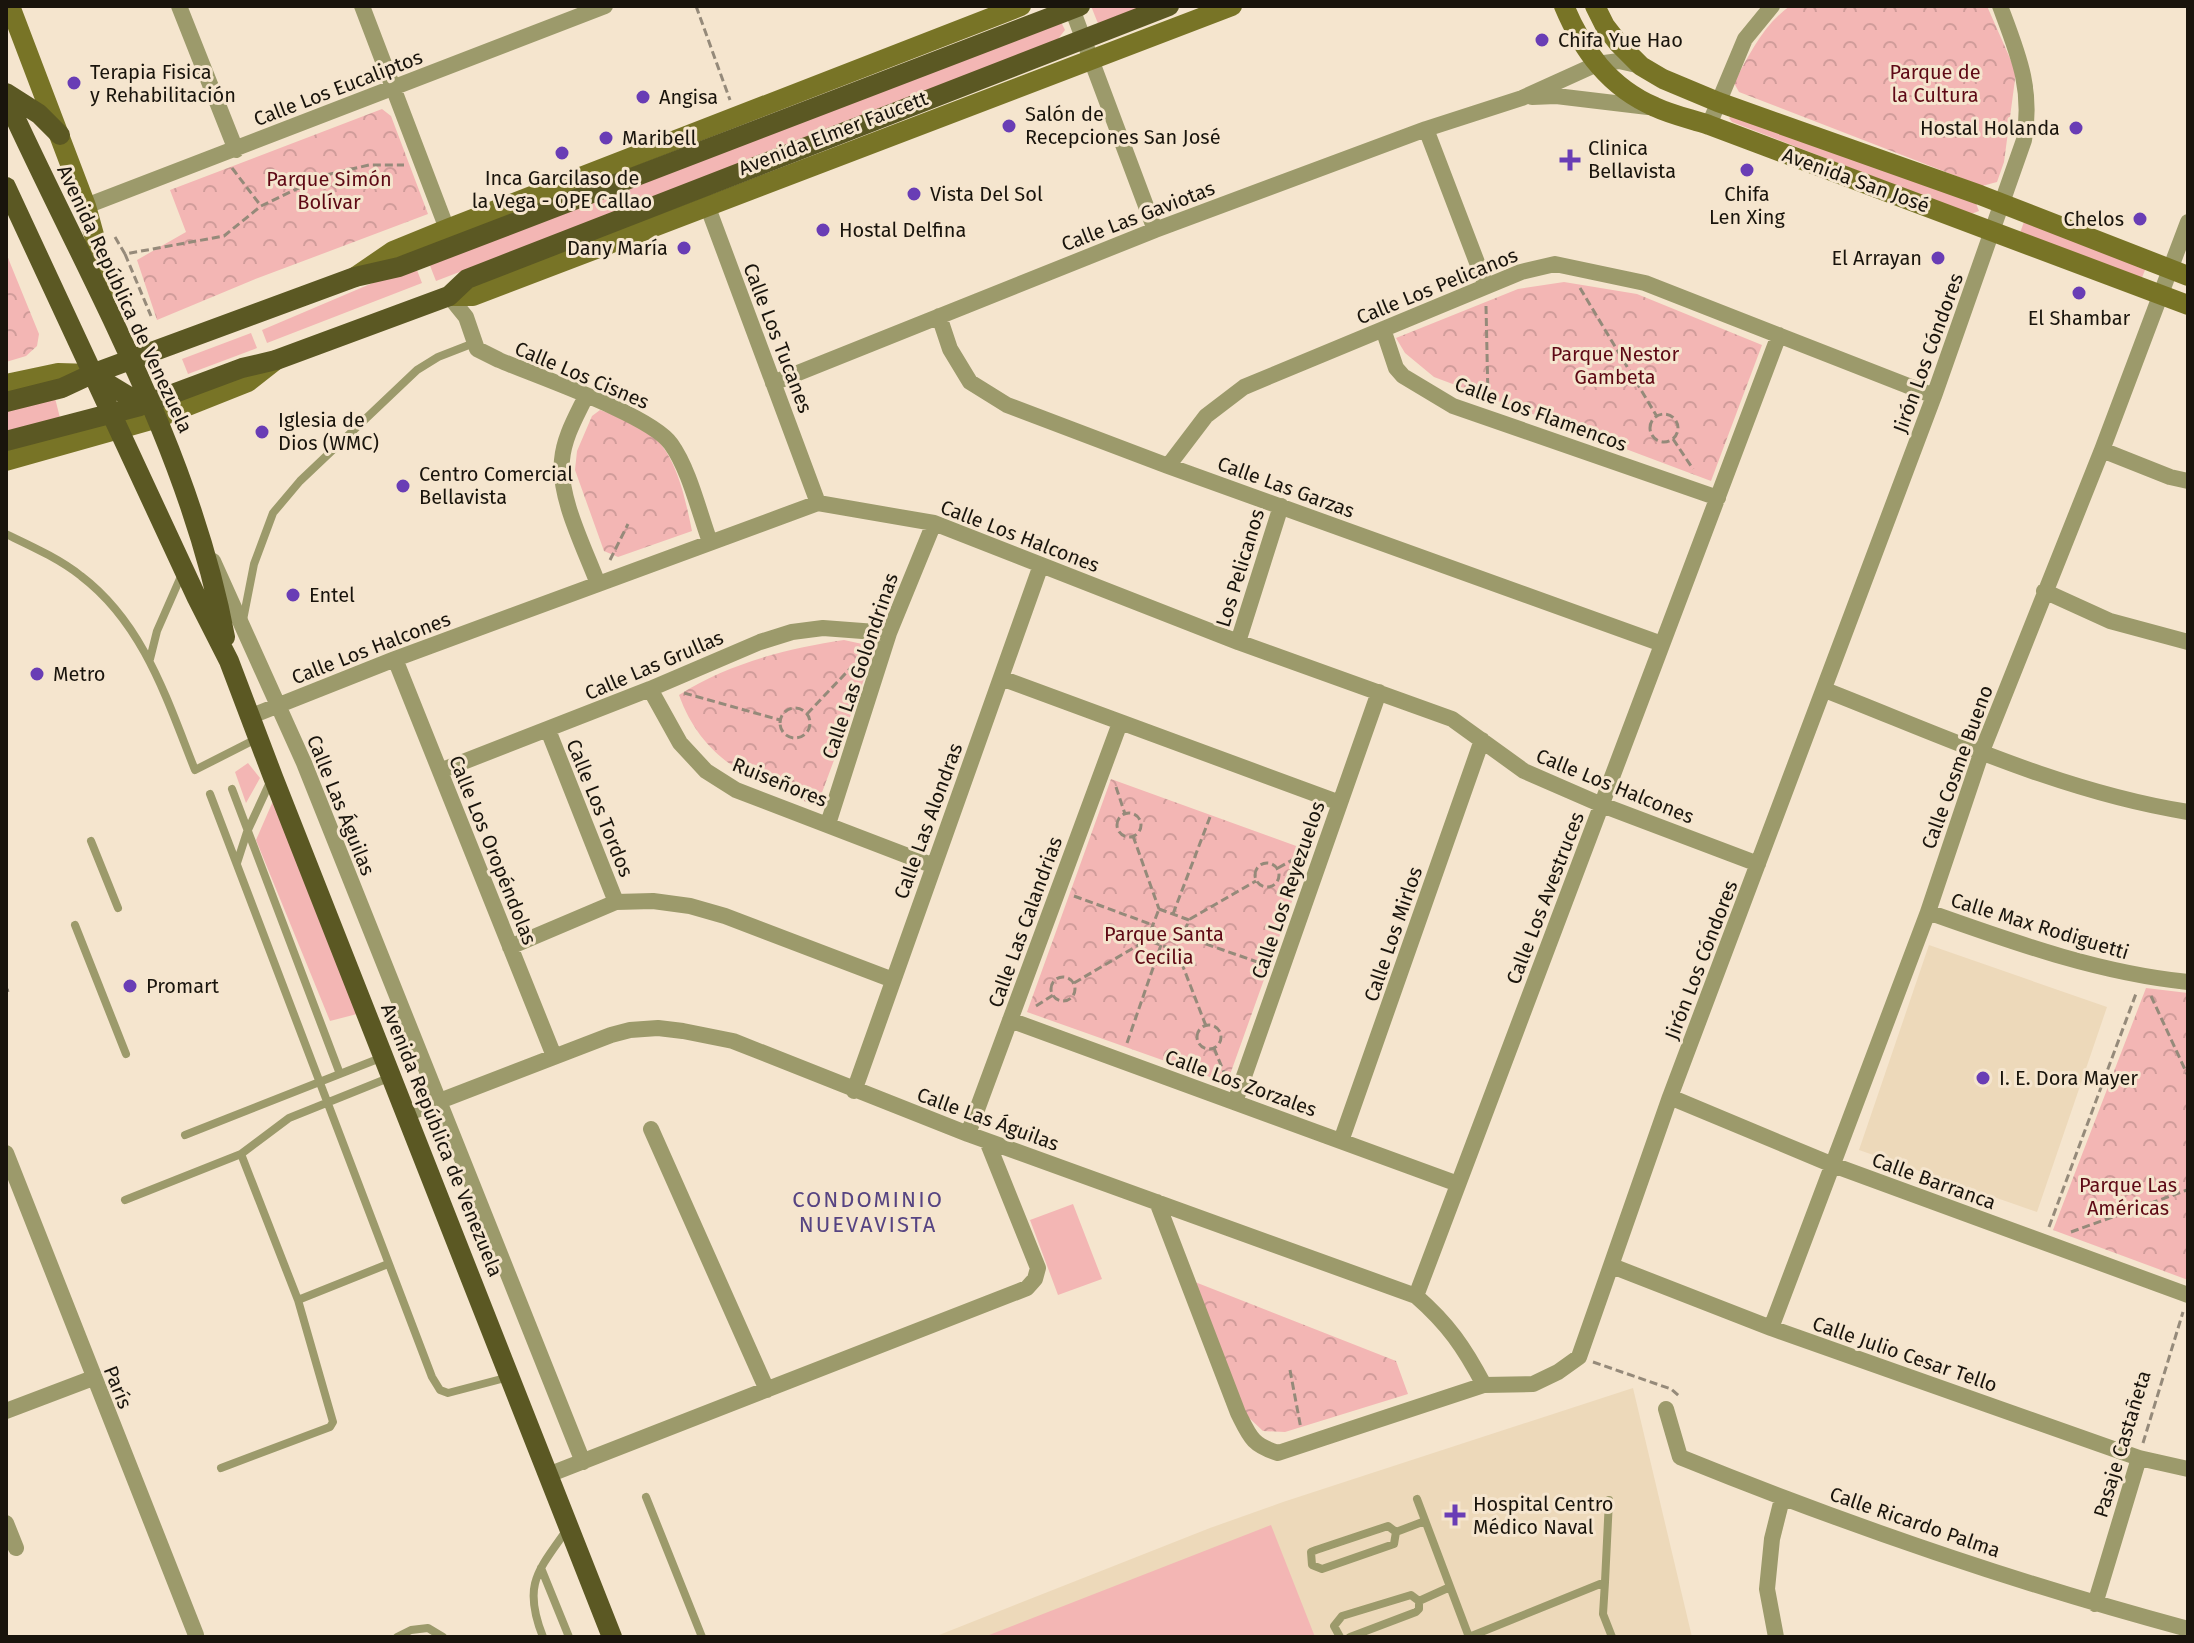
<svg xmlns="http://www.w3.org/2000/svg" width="2194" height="1643" font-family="'Fira Sans',sans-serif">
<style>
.built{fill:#edd9ba}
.green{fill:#f3b6b4}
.park{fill:url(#park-crowns)}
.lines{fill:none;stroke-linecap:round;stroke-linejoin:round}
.path{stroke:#958a7a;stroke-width:3;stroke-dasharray:8 4;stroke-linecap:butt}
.lane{stroke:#9c9a6b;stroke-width:8}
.street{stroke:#9c9a6b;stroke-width:16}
.secondary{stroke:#787426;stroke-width:20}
.primary{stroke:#5b5823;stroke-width:20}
.poi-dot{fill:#693db5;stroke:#f5e5ce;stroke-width:3}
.labels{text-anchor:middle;stroke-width:6;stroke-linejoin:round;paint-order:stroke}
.poi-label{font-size:20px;fill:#19140c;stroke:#f5e5ce;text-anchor:start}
.park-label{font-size:20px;fill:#5e0915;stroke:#f5e5ce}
.street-label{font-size:20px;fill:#19140c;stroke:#f5e5ce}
.neighbourhood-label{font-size:22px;letter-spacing:2px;fill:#564482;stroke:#f5e5ce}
</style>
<defs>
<pattern id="park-crowns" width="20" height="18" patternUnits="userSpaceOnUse" patternTransform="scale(2)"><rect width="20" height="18" fill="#f3b6b4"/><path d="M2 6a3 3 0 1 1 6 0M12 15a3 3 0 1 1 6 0" fill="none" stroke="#d09c9a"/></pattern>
</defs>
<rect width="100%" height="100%" fill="#f5e5ce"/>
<path class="built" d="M1929,945L2107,1007L2037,1212L1859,1150Z
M1633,1388L1692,1637H934L1210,1528L1283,1502Z"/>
<path class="green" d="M1091,6H1152L1099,26Z
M1061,22L1065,30L1054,44L436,281L427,258Z
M1737,112L1975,201L1979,211L1971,214L1962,211L1732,122L1729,118Z
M2025,219L2147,265L2141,280L2020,233Z
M415,265L422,283L267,343L262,330Z
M251,333L257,348L188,374L182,359Z
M55,398L60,418L6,431V410Z
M248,763L260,778L246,803L235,772Z
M273,801L357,1014L330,1021L256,840Z
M1073,1204L1102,1279L1058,1295L1030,1220Z
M1271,1525L1315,1637H984Z"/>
<path class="park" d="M1790,6H1987L2016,72L2004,162L1997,182L1982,186L1739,92L1734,83C1749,55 1763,25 1790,6Z
M382,109L391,116L428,214L253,280L157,320L137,260L186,232L170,190Z
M6,253L39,334L37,346L26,356L6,362Z
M1564,282L1637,294L1762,345L1711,481L1434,377L1405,353L1396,338L1518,289Z
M600,410C613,415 630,418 641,425C676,449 684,493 692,531L618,557L604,551L575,470L577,451L592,416Z
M844,640L876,647L817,806C755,782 703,762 679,695C727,664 788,648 844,640Z
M1111,779L1310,851L1227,1083L1027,1012Z
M2146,988L2188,993V1280L2053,1230Z
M1195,1282L1396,1361L1408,1394L1285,1432L1263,1431L1247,1416Z"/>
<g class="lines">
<path class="path" d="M696,6L730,100
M232,168L261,206
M115,237L125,254L224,236L261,206L326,175L369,165H404
M125,254L151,316
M1580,288L1656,415
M1486,306L1488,399
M1650 428a14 14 0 1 1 28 0a14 14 0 1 1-28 0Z
M1673,439L1693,469
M610,560L628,524
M684,693L780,720
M780 723a15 15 0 1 1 30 0a15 15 0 1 1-30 0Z
M807,714L862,656
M1116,787L1125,814
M1117 825a12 12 0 1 1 24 0a12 12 0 1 1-24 0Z
M1133,836L1159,909
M1255 875a12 12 0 1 1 24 0a12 12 0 1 1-24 0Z
M1278,868L1303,854
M1074,896L1153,925
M1159,909L1189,920L1177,951L1147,940Z
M1173,914L1210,817
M1190,919L1256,881
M1183,936L1266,965
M1177,951L1206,1026
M1051 989a12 12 0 1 1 24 0a12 12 0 1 1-24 0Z
M1074,983L1147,940
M6,991L9,990
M2151,996L2188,1076
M1036,1006L1053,995
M1197 1037a12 12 0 1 1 24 0a12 12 0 1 1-24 0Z
M1127,1043L1161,945
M1214,1048L1225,1075
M2188,1182V1199
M2049,1227L2137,991
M2071,1232L2187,1190
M1593,1362L1671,1389L1679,1396
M1290,1370L1301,1429
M2143,1443L2183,1312"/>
<path class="lane" d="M6,534C31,546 60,559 81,576C144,624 167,700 195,770L256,739
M243,620L254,564L273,513L300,481L417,370L438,357L474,343
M150,659L157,631L182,574
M232,789L340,1074
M210,794L432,1377L440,1390L448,1393L509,1377
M91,841L118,908
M237,863L247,832L271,780
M75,925L126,1054
M185,1135L383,1057
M241,1154L298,1300L388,1264
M125,1200L241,1154L289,1118L391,1077
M221,1468L330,1427L333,1422L298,1300
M646,1497L702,1637
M1417,1499L1469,1637
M1388,1526L1396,1532L1394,1544L1322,1569L1312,1565L1311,1552L1316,1550Z
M1396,1532L1425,1521
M541,1568L569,1637
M1605,1582L1603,1614L1612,1637
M1419,1601L1450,1587
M397,1637L411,1630L428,1628L443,1637
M543,1637C522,1584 538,1571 568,1528
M1340,1637L1334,1626L1342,1616L1411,1595L1419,1601
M1350,1637L1416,1612L1419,1609V1601
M1469,1637L1605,1582L1609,1500"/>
<path class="street" d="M179,6L236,150
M362,6L447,229
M1071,6L1155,230
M1532,97L1556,96L1648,107
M1709,125L1745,39L1772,6
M1426,129L1486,286
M704,197L818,503
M86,206L605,6
M449,296L466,317L477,349L499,360C536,376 651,415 671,444C689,469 699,512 710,542
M939,316L950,349L970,382L1007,405L1168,466L1662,644
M1383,329L1396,368L1403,376L1453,406L1718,498
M773,383L1155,230L1426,129L1522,98L1597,64L1619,61L1641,66
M586,396C576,417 564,437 562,460C558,497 585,549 598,584
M2102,450L2170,477L2188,481
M1168,466L1206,416L1244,387L1521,272L1555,264L1645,283L1934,396
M213,561L304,763L583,1462
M2044,591L2110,621L2188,642
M1238,642L1281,506
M395,659L554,1056
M1001,678L1340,803
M650,689L680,743L706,771L736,790L934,866
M1825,690C1943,736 2062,792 2188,812
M249,717L395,659L818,503L934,523L1238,642L1452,719L1524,771L1602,805L1758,864
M548,730L616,902
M440,771L650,689L760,642L792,632L823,628L889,633
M828,824L889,633L934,523
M1928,912C2013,942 2098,973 2188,982
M510,947L616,902L653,901L690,906L725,916L893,980
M1010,1020L1458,1184
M854,1091L1041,565
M1670,1097L1833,1165L2188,1295
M1235,1102L1379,692
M406,1114L611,1035L630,1030L658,1028L683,1031L733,1041L968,1134L1416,1296C1448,1324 1464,1347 1484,1385
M651,1129L767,1390
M968,1134L1120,723
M1341,1141L1482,740
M6,1153L196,1635
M1157,1202L1238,1413C1250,1437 1252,1445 1278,1453L1484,1385L1533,1384L1558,1372L1579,1357L1670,1097L1934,396L2024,140C2033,88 2018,54 2000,6
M1612,1266L1771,1328L2139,1458L2188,1469
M1416,1296L1779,335
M1771,1328L1928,912L1982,751L2102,450L2188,222
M1666,1409L1680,1457C1845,1524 2016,1583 2188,1629
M6,1411L93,1378
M548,1475L1027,1288L1035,1279L1038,1268L987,1141
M6,1523L16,1548
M2095,1604L2139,1458
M1776,1637L1767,1589L1772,1539L1782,1499"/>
<path class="secondary" d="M10,6L86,206L94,235L103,295
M1564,6C1583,51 1609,87 1655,107C1672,115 1691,119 1709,125L2188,305
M1595,6L1605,26L1619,44L1641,66L1663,79L1718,102L1980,195L2188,276
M355,277L393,251L447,229L1021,6
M449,296H473L1232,6
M6,384L58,373L92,374
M6,461L155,419L248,382L276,360"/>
<path class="primary" d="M6,93L39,114L60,135
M6,98C86,274 189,445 225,637
M6,187L197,598L229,661L273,777L612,1637
M95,376L128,396L149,403
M6,402L62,388L92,374L355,277L399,267L1080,6
M6,441L140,406L242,368L276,360L449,296L467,279L1169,6"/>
</g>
<g class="poi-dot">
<circle cx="1542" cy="40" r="8"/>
<circle cx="74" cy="83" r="8"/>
<circle cx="643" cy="97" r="8"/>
<circle cx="1009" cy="126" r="8"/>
<circle cx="2076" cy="128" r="8"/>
<circle cx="606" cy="138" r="8"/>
<circle cx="562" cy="153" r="8"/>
<path d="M1566 148h8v8h8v8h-8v8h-8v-8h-8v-8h8z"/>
<circle cx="1747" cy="170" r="8"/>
<circle cx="914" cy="194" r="8"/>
<circle cx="2140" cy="219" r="8"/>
<circle cx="823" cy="230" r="8"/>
<circle cx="684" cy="248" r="8"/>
<circle cx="1938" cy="258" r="8"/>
<circle cx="2079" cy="293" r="8"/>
<circle cx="262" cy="432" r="8"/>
<circle cx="403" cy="486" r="8"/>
<circle cx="293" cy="595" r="8"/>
<circle cx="37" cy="674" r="8"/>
<circle cx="130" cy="986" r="8"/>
<circle cx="1983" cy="1078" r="8"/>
<path d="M1451 1503h8v8h8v8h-8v8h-8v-8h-8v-8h8z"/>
</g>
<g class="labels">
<g class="poi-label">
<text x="1558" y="47">Chifa Yue Hao</text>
<text x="90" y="79">Terapia Fisica<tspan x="90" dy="23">y Rehabilitación</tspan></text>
<text x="659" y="104">Angisa</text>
<text x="1025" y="121">Salón de<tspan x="1025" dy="23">Recepciones San José</tspan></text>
<text x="2060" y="135" text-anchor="end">Hostal Holanda</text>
<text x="622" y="145">Maribell</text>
<text x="1588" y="155">Clinica<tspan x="1588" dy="23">Bellavista</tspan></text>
<text x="562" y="185" text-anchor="middle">Inca Garcilaso de<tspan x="562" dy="23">la Vega - OPE Callao</tspan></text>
<text x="930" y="201">Vista Del Sol</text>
<text x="1747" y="201" text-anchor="middle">Chifa<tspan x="1747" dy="23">Len Xing</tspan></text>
<text x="2124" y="226" text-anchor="end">Chelos</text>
<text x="839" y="237">Hostal Delfina</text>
<text x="668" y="255" text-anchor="end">Dany María</text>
<text x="1922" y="265" text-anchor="end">El Arrayan</text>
<text x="2079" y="325" text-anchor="middle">El Shambar</text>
<text x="278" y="427">Iglesia de<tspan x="278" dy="23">Dios (WMC)</tspan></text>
<text x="419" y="481">Centro Comercial<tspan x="419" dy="23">Bellavista</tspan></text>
<text x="309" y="602">Entel</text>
<text x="53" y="681">Metro</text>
<text x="146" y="993">Promart</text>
<text x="1999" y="1085">I. E. Dora Mayer</text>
<text x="1473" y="1511">Hospital Centro<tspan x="1473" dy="23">Médico Naval</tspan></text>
</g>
<g class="park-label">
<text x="1935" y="79">Parque de<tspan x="1935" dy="23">la Cultura</tspan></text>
<text x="329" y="186">Parque Simón<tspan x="329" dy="23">Bolívar</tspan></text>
<text x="1615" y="361">Parque Nestor<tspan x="1615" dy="23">Gambeta</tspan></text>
<text x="1164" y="941">Parque Santa<tspan x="1164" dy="23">Cecilia</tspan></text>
<text x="2128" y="1192">Parque Las<tspan x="2128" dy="23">Américas</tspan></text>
</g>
<g class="street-label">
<text transform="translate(338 88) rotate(-21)" y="7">Calle Los Eucaliptos</text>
<text transform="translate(833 133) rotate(-21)" y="7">Avenida Elmer Faucett</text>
<text transform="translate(1856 180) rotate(20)" y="7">Avenida San José</text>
<text transform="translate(1138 216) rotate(-21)" y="7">Calle Las Gaviotas</text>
<text transform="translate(1437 286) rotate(-22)" y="7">Calle Los Pelicanos</text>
<text transform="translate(125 299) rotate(65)" y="7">Avenida República de Venezuela</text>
<text transform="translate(778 338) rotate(69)" y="7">Calle Los Tucanes</text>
<text transform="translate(1928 353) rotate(-70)" y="7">Jirón Los Cóndores</text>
<text transform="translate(582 375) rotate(23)" y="7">Calle Los Cisnes</text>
<text transform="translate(1541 414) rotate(20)" y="7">Calle Los Flamencos</text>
<text transform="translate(1286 487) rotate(20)" y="7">Calle Las Garzas</text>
<text transform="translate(1020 536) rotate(21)" y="7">Calle Los Halcones</text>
<text transform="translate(1240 568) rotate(-73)" y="7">Los Pelicanos</text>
<text transform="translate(371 648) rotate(-21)" y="7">Calle Los Halcones</text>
<text transform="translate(654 665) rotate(-23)" y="7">Calle Las Grullas</text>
<text transform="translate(860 666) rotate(-71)" y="7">Calle Las Golondrinas</text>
<text transform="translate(1957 767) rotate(-70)" y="7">Calle Cosme Bueno</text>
<text transform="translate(780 782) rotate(22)" y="7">Ruiseñores</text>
<text transform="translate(1615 786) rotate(22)" y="7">Calle Los Halcones</text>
<text transform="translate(341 805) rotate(68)" y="7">Calle Las Águilas</text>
<text transform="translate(600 808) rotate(68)" y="7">Calle Los Tordos</text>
<text transform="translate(928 821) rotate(-70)" y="7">Calle Las Alondras</text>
<text transform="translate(493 850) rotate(68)" y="7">Calle Los Oropéndolas</text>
<text transform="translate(1288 890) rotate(-71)" y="7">Calle Los Reyezuelos</text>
<text transform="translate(1545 898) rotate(-69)" y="7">Calle Los Avestruces</text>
<text transform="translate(1025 922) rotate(-70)" y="7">Calle Las Calandrias</text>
<text transform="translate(2040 926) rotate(17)" y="7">Calle Max Rodiguetti</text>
<text transform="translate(1393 934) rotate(-71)" y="7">Calle Los Mirlos</text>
<text transform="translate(1701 960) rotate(-69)" y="7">Jirón Los Cóndores</text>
<text transform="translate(1241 1083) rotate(20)" y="7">Calle Los Zorzales</text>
<text transform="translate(988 1119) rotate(20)" y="7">Calle Las Águilas</text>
<text transform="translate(442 1140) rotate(68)" y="7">Avenida República de Venezuela</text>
<text transform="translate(1934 1181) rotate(20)" y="7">Calle Barranca</text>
<text transform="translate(1905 1354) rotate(19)" y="7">Calle Julio Cesar Tello</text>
<text transform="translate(118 1387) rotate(68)" y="7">París</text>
<text transform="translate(2122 1444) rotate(-73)" y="7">Pasaje Castañeta</text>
<text transform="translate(1915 1522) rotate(19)" y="7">Calle Ricardo Palma</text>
</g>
<g class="neighbourhood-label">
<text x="868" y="1207">CONDOMINIO<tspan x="868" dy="25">NUEVAVISTA</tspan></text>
</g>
</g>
<rect width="2194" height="1643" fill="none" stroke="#19140c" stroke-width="16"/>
</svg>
